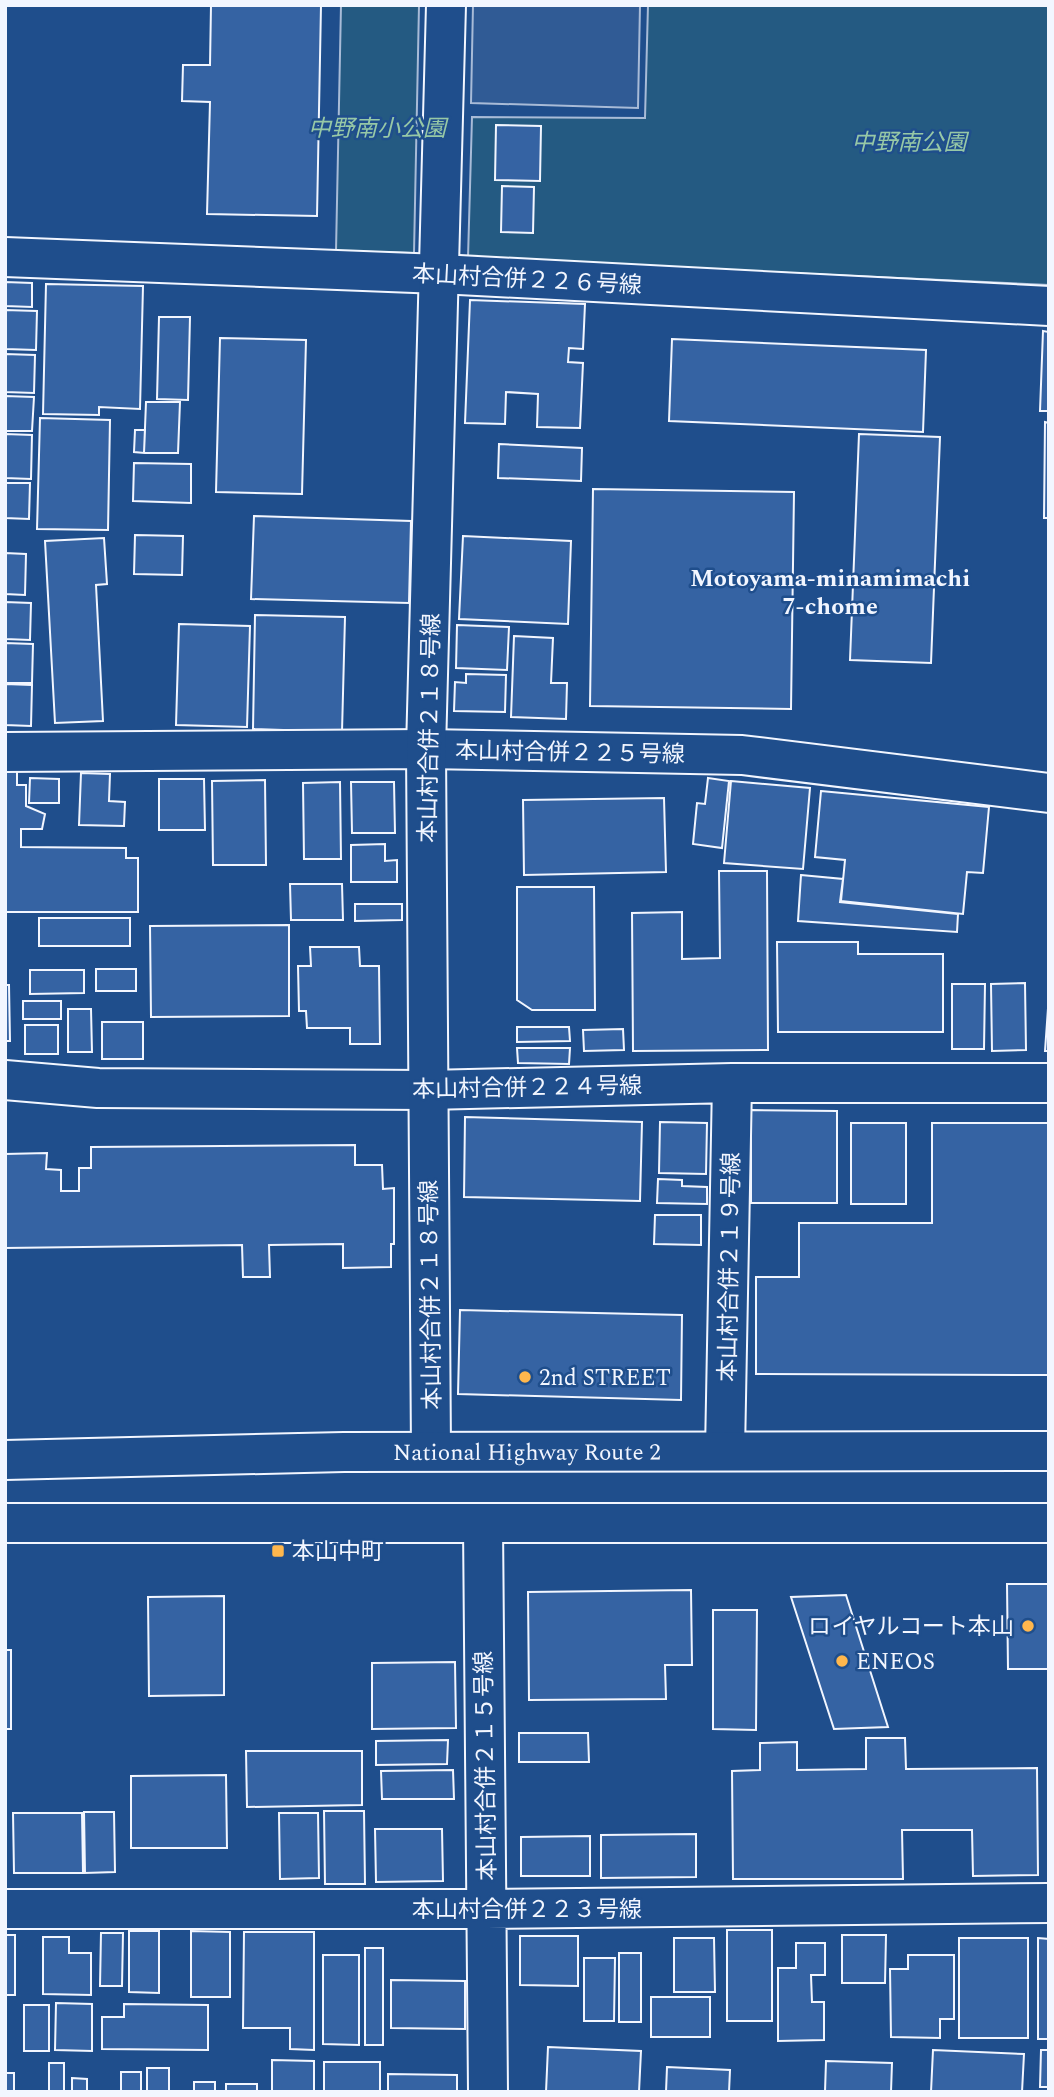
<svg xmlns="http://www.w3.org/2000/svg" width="1054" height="2097" font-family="Spectral,'Noto Sans JP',serif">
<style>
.green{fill:#245a82;stroke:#a8bbd7;stroke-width:2}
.parking{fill:#305b95;stroke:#a8bbd7;stroke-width:2}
.building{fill:#3563a3;stroke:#f2f6ff;stroke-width:2}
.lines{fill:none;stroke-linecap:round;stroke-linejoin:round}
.street-casing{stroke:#f2f6ff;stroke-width:42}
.secondary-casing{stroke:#f2f6ff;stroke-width:42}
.highway-casing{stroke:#f2f6ff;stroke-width:42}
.street{stroke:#1f4e8c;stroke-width:38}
.secondary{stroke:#1f4e8c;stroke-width:38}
.highway{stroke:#1f4e8c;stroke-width:38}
.poi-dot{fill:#ffb74d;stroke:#1f4e8c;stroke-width:2.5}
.labels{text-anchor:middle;stroke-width:5;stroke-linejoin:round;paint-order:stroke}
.park-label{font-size:23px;font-style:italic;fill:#97c8a6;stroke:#1f4e8c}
.street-label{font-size:23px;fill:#f2f6ff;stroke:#1f4e8c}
.poi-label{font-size:23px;fill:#f2f6ff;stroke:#1f4e8c;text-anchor:start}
.neighbourhood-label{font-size:24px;font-weight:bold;fill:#f2f6ff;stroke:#1f4e8c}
</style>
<rect width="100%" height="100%" fill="#1f4e8c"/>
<path class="green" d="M341,5H419L414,253L336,251Z
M648,5H1049V285L468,258L472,117L645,118Z"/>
<path class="parking" d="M473,5H640L638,108L471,103Z"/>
<path class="building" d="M211,5H321L317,216L207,214L210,102L182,101L183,65H210Z
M496,125L541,126L540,181L495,180Z
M502,186L534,187L533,233L501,232Z
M5,282L32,283V307L5,306Z
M46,284L143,286L140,409L99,407V415L43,414Z
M470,300L585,304L583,349L569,348L568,362L583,363L580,428L537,427L538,394L506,392L505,424L465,423Z
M5,310L37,311L36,350L5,349Z
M159,317H190L188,400L157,399Z
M1043,331L1049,332V411H1040Z
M220,338L306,340L302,494L216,492Z
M672,339L926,350L923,432L669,421Z
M5,354L35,355L34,393L5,392Z
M5,396L34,397L32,431H5Z
M146,402H180L178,453H144Z
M40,418L110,420L108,530L37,529Z
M1045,422L1049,423V518H1044Z
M135,430H145L144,453L134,452Z
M5,434L32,435L31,479L5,478Z
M859,434L940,437L931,663L850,660Z
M499,444L582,448L581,481L498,478Z
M134,463L191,464V503L133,501Z
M5,483H30L29,519L5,518Z
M593,489L794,492L791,709L590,706Z
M254,516L411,521L409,603L251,599Z
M135,535L183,536L182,575L134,574Z
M463,536L571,541L568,624L459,619Z
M104,538L107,584L96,585L103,721L55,723L45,541Z
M5,553L26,554L25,595L5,594Z
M5,602L31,603L30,640L5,639Z
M255,615L345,617L342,732L253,729Z
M179,624L250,626L247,727L176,725Z
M457,625L509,627L507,670L456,668Z
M514,636L553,638L551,683H567L566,719L511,717Z
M5,643L33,644L32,683H5Z
M466,674L506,675L505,712L454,711L455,682L466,683Z
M5,684L32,685L31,726L5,725Z
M5,770H17V785H26V806L45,814L42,829H21V847L126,848V858H138V912H5Z
M81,773L110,774L109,801L125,802L124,826L79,825Z
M30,778L59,779V803H29Z
M708,778L729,781L722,848L693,844L697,803L705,804Z
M159,779H204L205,830H159Z
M265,780L266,865H213L212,781Z
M731,781L810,788L803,869L724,863Z
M340,782L341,859H304L303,783Z
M351,782H394L395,833H352Z
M821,791L989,807L983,873L967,872L963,914L841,901L845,860L815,857Z
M664,798L666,872L524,875L523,800Z
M385,844V861L397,860V882H351V845Z
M719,871H767L768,1050L633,1051L632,913L682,912V959L720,958Z
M801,875L843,879L840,902L958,914L957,932L798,921Z
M290,884H342L343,920H291Z
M517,887H594L595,1010H532L517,1000Z
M355,904H402V920L355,921Z
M39,918H130V946H39Z
M289,925V1016L151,1017L150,926Z
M777,942H858V954H943V1032H778Z
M310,947H359L360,966H379L380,1044H350V1028H307L306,1011H299L298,966H311Z
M96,969H136V991H96Z
M30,970H84V993L30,994Z
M1025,983L1026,1050L992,1051L991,984Z
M952,984H985L984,1049H952Z
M5,985H9L10,1041H5Z
M1049,994V1051H1045Z
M23,1001H61V1019H23Z
M68,1009H91L92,1052H68Z
M102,1022H143V1059H102Z
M25,1025H58V1054H25Z
M517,1027H569L570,1041L517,1042Z
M623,1029L624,1050L584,1051L583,1030Z
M517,1048H570L569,1064L518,1063Z
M751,1110L837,1111V1203H751Z
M465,1117L642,1122L640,1201L464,1197Z
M660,1122L707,1123L706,1174L659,1173Z
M851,1123H906V1204H851Z
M932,1123H1049V1375L756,1374V1277H799V1223H932Z
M355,1145V1165H382L383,1189L394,1188V1244H391V1267L343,1268V1244L269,1245L270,1277H243L242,1245L5,1248V1154L47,1153L46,1169L61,1170V1191H79V1168H91V1147Z
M658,1179L682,1180V1186L707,1187V1204L657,1203Z
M655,1215H701V1245L654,1244Z
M460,1310L682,1315L681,1400L458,1394Z
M1007,1584H1049V1669H1008Z
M691,1590L692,1665H665L666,1699L529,1700L528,1592Z
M846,1595L888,1727L834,1729L791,1597Z
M224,1596V1695L149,1696L148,1597Z
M713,1610H757L756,1730L713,1729Z
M5,1650H11V1729H5Z
M455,1662L456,1728L372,1729V1663Z
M519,1733H588L589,1762H519Z
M866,1738H905L906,1769L1037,1768L1038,1875L973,1876L972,1830H902L903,1879H733L732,1771L760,1770V1743L797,1742V1770L866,1769Z
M448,1740L447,1764L376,1765V1741Z
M246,1751H362V1805L247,1807Z
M453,1770L454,1799H382L381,1771Z
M226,1775L227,1848H131V1776Z
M324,1811H364L365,1884H325Z
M84,1812H114L115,1872L85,1873Z
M13,1813H82L83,1873H14Z
M279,1813H318L319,1878L280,1879Z
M375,1829H442L443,1881L376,1882Z
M696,1834V1877L601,1878V1835Z
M590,1836V1876H521V1837Z
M727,1930H772V2021H727Z
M129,1931H159V1993L129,1992Z
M191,1931L230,1932V1997H191Z
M244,1932H314V2050L290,2049V2028H243Z
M101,1933H123L122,1986H100Z
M5,1935H15V1995H5Z
M842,1935H886L885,1983H842Z
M520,1936H578V1986L520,1985Z
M43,1937H69V1953H91V1995L43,1994Z
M674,1938H714L715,1992H674Z
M959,1938H1028V2038H959Z
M1038,1938L1049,1939V2039H1038Z
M796,1943H825V1975H811L812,2002H824V2040L778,2041V1968H796Z
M365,1948H383V2045H365Z
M619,1953H641V2022H619Z
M323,1955H359V2045L323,2044Z
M908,1955H954V2019H940V2038L891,2037L890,1969H908Z
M584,1958H615L614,2021H584Z
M391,1980L465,1981V2029L391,2028Z
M651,1997H710V2037H651Z
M56,2003L92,2004V2051L55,2050Z
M124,2004L208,2005V2050L102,2049V2017H124Z
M24,2005H49V2051H24Z
M548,2047L641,2051L639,2092H546Z
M933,2050L1024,2054L1022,2092H931Z
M1041,2050H1049V2087H1040Z
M272,2060L314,2061V2092H272Z
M826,2061L892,2063L891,2092H825Z
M324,2062H380V2092H324Z
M49,2063H64V2092H49Z
M667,2067L730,2070L729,2092H666Z
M147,2068H169V2092H147Z
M121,2072H141V2092H121Z
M5,2073H14V2092H5Z
M388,2074L457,2075V2092H388Z
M72,2078L87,2079V2092H72Z
M194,2082H215V2092H194Z
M226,2084H257V2092H226Z"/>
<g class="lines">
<defs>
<path id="street" d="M5,257L440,274L1049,306
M5,752L426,749L742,755L1049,793
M5,1080L98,1088L428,1090L732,1083H1049
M725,1451L732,1083
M483,1525L488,2092
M5,1909H487L1049,1903"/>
<path id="secondary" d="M431,1451L426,749L446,5"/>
<g id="highway">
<path id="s1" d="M5,1460L344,1452L1049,1451"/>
<path d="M5,1523H1049"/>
</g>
</defs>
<use href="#street" class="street-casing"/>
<use href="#secondary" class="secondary-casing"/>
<use href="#highway" class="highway-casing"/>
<use href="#street" class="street"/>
<use href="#secondary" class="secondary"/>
<use href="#highway" class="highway"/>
</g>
<g class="poi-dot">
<circle cx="525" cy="1377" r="7"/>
<rect x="271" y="1544" width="14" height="14" rx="3.5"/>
<circle cx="1028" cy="1626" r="7"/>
<circle cx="842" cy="1661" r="7"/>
</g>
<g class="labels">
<g class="park-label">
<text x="377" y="136">中野南小公園</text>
<text x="909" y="150">中野南公園</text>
</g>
<g class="street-label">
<text transform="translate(527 279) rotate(3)" y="8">本山村合併２２６号線</text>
<text transform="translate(429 728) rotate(-89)" y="8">本山村合併２１８号線</text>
<text transform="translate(570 752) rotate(1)" y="8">本山村合併２２５号線</text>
<text transform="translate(527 1087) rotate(-1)" y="8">本山村合併２２４号線</text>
<text transform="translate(729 1267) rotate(-89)" y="8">本山村合併２１９号線</text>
<text transform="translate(430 1295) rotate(-91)" y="8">本山村合併２１８号線</text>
<text dy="8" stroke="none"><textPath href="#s1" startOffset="522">National Highway Route 2</textPath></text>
<text transform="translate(485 1766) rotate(-91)" y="8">本山村合併２１５号線</text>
<text x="527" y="1917">本山村合併２２３号線</text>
</g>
<g class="poi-label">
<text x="539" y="1385">2nd STREET</text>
<text x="292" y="1559">本山中町</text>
<text x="1014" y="1634" text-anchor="end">ロイヤルコート本山</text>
<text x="856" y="1669">ENEOS</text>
</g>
<g class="neighbourhood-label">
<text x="830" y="586">Motoyama-minamimachi<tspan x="830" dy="28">7-chome</tspan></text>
</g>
</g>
<rect width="1054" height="2097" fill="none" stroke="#f2f6ff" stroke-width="14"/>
</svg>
